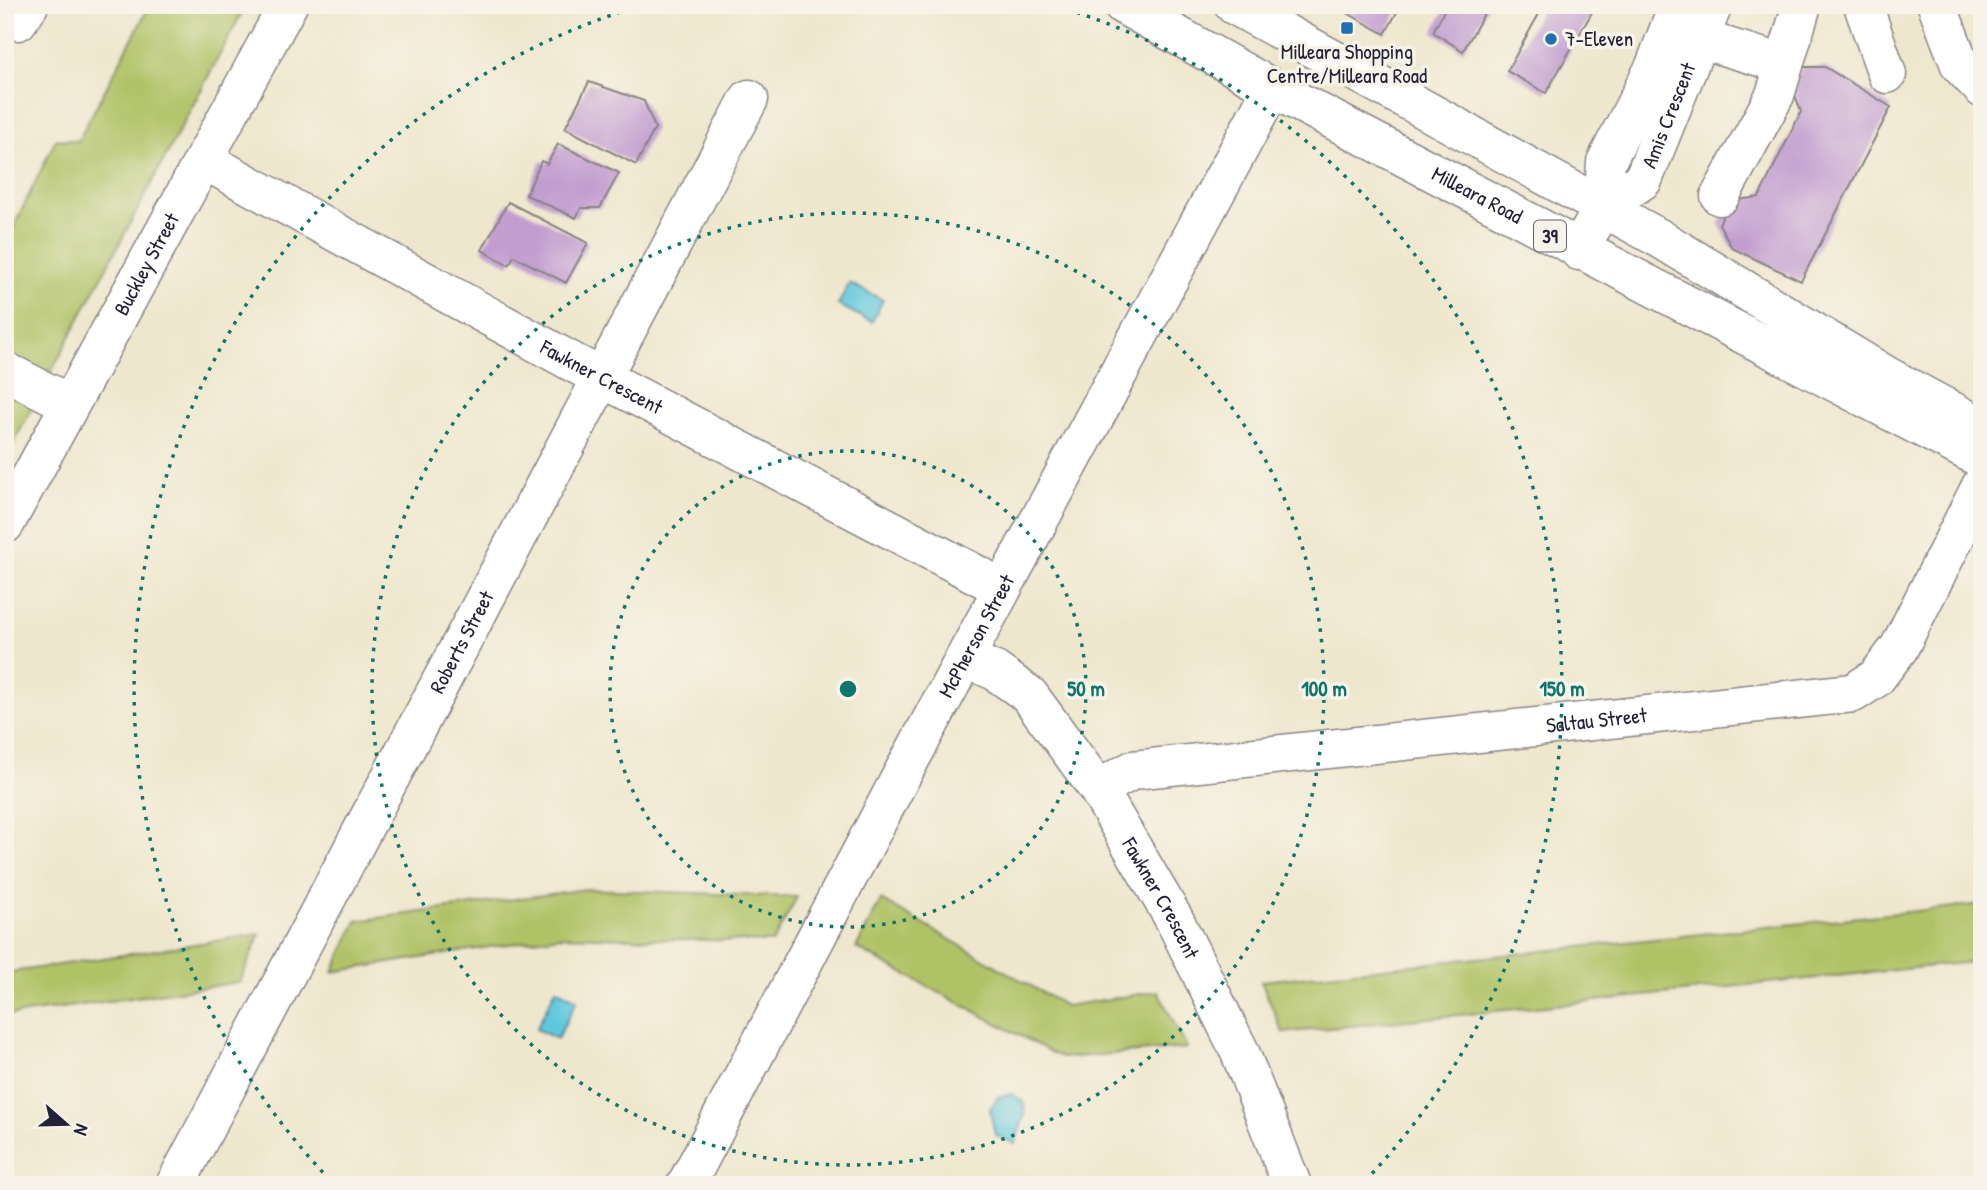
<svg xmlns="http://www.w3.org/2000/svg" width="1987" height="1190" font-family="'Patrick Hand',sans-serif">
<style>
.green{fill:#b0c266;stroke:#697250;stroke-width:2}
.water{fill:#60c8dd;stroke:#41758c;stroke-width:2}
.building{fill:#c29ed0}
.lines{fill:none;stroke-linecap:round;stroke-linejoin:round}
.minor-casing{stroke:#888484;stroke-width:41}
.major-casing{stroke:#888484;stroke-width:41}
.minor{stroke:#fff;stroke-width:38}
.major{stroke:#fff;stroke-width:38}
.ring{fill:none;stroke:#0f766e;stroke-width:3.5;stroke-dasharray:3.5 7}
.poi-dot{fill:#1f6fb2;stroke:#f7f3e8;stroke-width:2.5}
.labels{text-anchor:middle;stroke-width:7;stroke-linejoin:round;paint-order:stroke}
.shield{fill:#f7f3e8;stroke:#62616f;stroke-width:2}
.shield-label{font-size:19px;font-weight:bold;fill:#22223b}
.poi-label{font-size:21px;fill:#22223b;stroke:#f7f3e8;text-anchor:start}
.street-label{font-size:21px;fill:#22223b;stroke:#f7f3e8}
.centre{fill:#0f766e;stroke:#f7f3e8;stroke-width:3.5}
.ring-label{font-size:21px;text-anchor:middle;font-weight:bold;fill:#0f766e;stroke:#f7f3e8;stroke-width:7;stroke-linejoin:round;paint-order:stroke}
</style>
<rect width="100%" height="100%" fill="#f7f3e8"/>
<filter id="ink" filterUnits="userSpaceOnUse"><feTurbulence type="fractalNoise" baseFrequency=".0143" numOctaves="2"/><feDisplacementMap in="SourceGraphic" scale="14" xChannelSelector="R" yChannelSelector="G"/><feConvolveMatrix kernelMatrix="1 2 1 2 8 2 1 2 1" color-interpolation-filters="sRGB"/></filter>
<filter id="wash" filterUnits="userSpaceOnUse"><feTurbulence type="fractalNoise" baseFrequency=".00686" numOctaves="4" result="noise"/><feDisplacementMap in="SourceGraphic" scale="28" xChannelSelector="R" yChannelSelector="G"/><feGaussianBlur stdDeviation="1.57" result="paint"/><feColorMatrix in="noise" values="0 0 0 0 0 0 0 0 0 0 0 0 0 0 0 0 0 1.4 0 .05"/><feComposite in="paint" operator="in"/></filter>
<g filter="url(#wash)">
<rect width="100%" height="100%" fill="#efe7cd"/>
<path class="green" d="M150,5H246L5,459V245L56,139L78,141Z
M586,889L797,897L773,942L559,936L333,972L357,921Z
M881,900L1066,1006L1158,991L1187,1048L1062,1058L856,948Z
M1982,904V961L1283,1033L1261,981Z
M260,934L240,982L5,1016V973Z"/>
<path class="water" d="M849,283L883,300L872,322L838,305Z
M556,989L577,1000L557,1039L536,1029Z
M1011,1094L1024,1102L1025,1114L1015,1144L995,1135L990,1109L998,1097Z"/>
<g id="blocks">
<path class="building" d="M1333,5H1401L1385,34Z
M1447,5H1489L1463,51L1433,32Z
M1544,5L1595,7L1546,93L1507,71Z
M1802,67H1825L1891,107L1801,281L1732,248L1719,224L1730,201L1759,197L1801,112L1792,86Z
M589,82L644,101L655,128L636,165L565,128Z
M558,144L619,173L600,208H581L576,218L526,195L541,161L547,164Z
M508,202L588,243L566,283L514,256L509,265L482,250Z"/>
</g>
</g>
<g filter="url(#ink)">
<use href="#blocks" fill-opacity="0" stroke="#888484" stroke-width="2"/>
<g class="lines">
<defs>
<g id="minor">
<path d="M1863,5L1887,74"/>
<path d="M1937,5L1960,65L1982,88"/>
<path d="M18,21L29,5"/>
<path d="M1700,39L1784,64"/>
<path id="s1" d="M204,160L574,363L1002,588"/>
<path d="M1720,196L1775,95L1802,5"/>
<path d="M1603,207L1606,162L1655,66L1678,5"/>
<path id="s2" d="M1579,251L1603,207L1643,180L1713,5"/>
<path d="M5,371L70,404"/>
<path id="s3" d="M965,658L995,671L1029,695L1098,789L1174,919L1240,1052L1292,1185"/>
<path id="s4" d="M1098,789L1133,770L1853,693L1876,678L1899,648L1982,484"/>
<path id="s5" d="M175,1185L749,99"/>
<path id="s6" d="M686,1185L897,784L1272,88"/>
</g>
<g id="major">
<path id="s7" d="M1123,5L1272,88L1982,459"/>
<path d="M1234,5L1659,238L1887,376L1982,427"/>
<path id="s8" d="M5,524L288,5"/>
</g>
</defs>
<use href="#minor" class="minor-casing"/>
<use href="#major" class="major-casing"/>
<use href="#minor" class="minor"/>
<use href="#major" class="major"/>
</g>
</g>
<g class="ring">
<circle cx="848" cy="689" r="238"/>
<circle cx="848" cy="689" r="476"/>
<path d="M330 1180A714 714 0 0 1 639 6M1057 6A714 714 0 0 1 1366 1180"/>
</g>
<g class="poi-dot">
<rect x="1340" y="21" width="14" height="14" rx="3.5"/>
<circle cx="1551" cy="39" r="7"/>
</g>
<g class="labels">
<rect class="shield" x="1534" y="220.5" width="32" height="31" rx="5"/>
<g class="shield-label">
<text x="1550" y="243">39</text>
</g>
<g class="poi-label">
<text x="1565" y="46">7-Eleven</text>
<text x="1347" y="59" text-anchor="middle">Milleara Shopping<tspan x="1347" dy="24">Centre/Milleara Road</tspan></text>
</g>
<g class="street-label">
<text dy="7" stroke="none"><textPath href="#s2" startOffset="168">Amis Crescent</textPath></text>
<text dy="7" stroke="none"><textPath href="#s7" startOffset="402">Milleara Road</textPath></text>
<text dy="7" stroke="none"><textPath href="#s8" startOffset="296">Buckley Street</textPath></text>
<text dy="7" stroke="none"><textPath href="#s1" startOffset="453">Fawkner Crescent</textPath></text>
<text dy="7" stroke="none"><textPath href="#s6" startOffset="621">McPherson Street</textPath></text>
<text dy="7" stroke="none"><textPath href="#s5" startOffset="614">Roberts Street</textPath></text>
<text dy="7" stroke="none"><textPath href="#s4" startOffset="506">Saltau Street</textPath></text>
<text dy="7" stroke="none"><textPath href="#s3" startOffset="317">Fawkner Crescent</textPath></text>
</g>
</g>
<circle cx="848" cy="689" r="10" class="centre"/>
<g class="ring-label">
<text x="1086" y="696">50 m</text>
<text x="1324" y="696">100 m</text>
<text x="1562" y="696">150 m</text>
</g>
<rect width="1987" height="1190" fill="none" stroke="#f7f3e8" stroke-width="28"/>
<g transform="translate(66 1124) rotate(110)" stroke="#f7f3e8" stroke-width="5" paint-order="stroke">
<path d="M0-5L12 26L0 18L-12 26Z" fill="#22223b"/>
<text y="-10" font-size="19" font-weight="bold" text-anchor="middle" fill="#22223b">N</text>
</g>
</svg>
